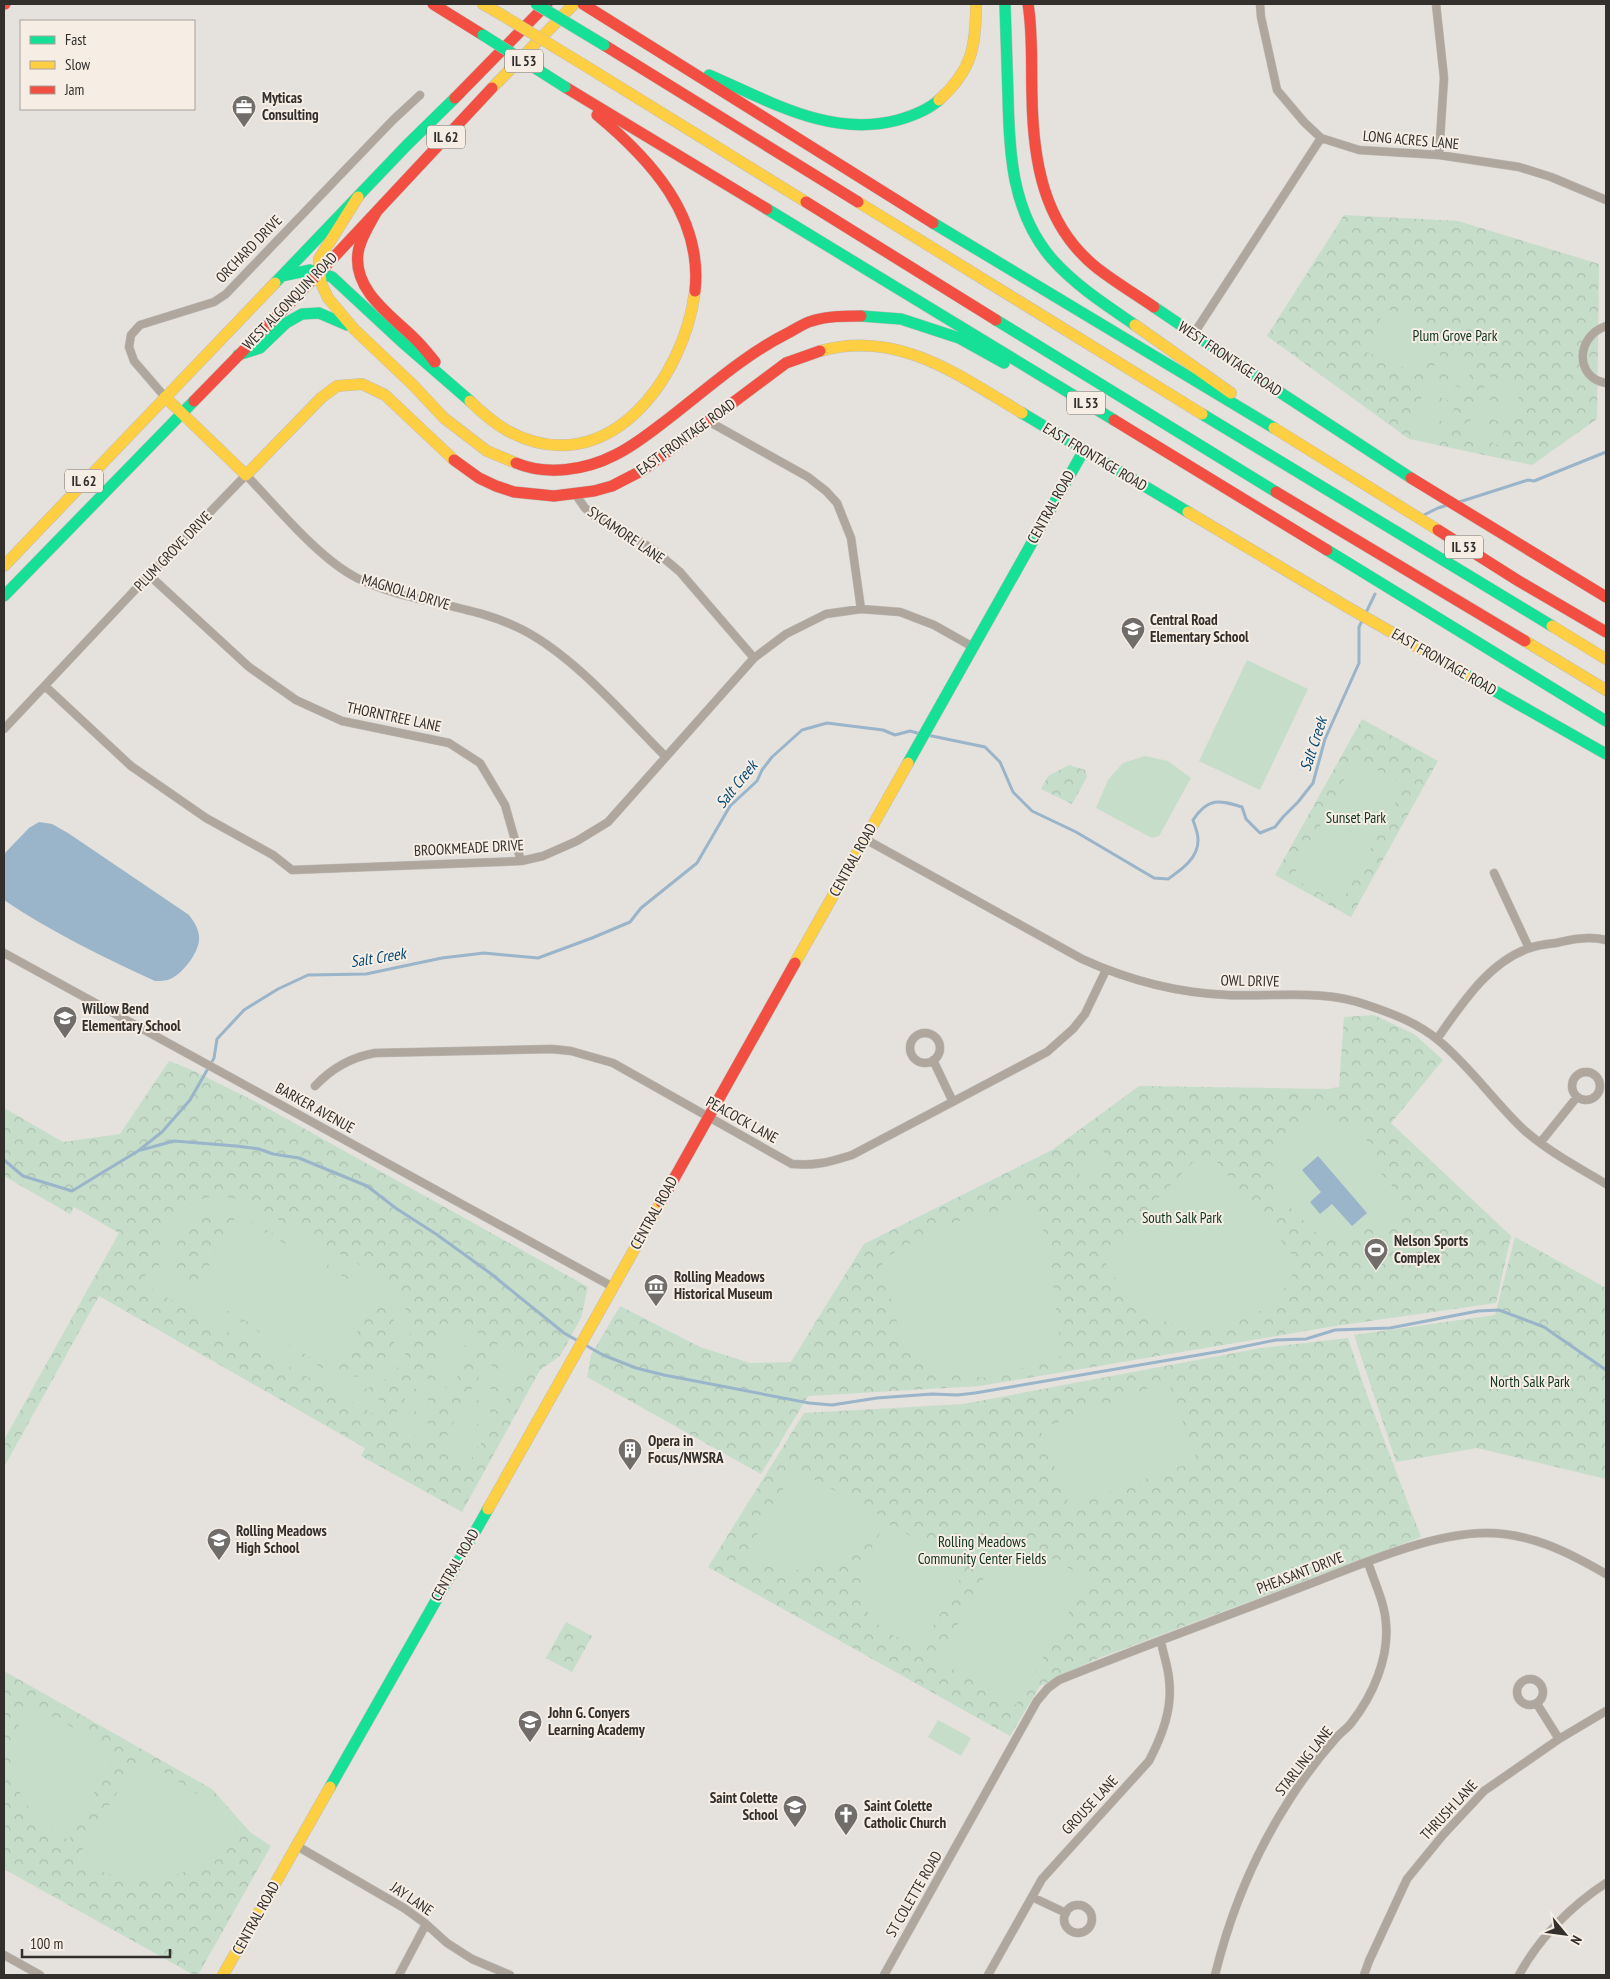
<svg xmlns="http://www.w3.org/2000/svg" width="1610" height="1979" font-family="'PT Sans Narrow',sans-serif">
<style>
.park{fill:url(#park-crowns)}
.pitch{fill:#c6ddca;fill-rule:evenodd}
.water{fill:#9ab4ca}
.lines{fill:none;stroke-linecap:round;stroke-linejoin:round}
.stream{stroke:#9ab4ca;stroke-width:3}
.street-casing{stroke:#c0bdba;stroke-width:9}
.fast-casing{stroke:#c0bdba;stroke-width:12}
.slow-casing{stroke:#c0bdba;stroke-width:12}
.jam-casing{stroke:#c0bdba;stroke-width:12}
.street{stroke:#afa79d;stroke-width:8}
.fast{stroke:#16e098;stroke-width:11}
.slow{stroke:#ffcf43;stroke-width:11}
.jam{stroke:#f24e42;stroke-width:11}
.fast-bridge-casing{stroke:#c0bdba;stroke-width:12;stroke-linecap:butt}
.slow-bridge-casing{stroke:#c0bdba;stroke-width:12;stroke-linecap:butt}
.fast-bridge{stroke:#16e098;stroke-width:11}
.slow-bridge{stroke:#ffcf43;stroke-width:11}
.labels{text-anchor:middle;stroke-width:4;stroke-linejoin:round;paint-order:stroke}
.shield{fill:#f6eee5;stroke:#6d6864;stroke-width:1}
.shield-label{font-size:14px;font-weight:bold;fill:#322f2c}
.poi-label{font-size:15px;font-weight:bold;fill:#322f2c;stroke:#f6eee5;text-anchor:start}
.street-label{font-size:15px;fill:#322f2c;stroke:#f6eee5}
.park-label{font-size:15px;fill:#0e341f;stroke:#f6eee5}
.water-label{font-size:16px;font-style:italic;fill:#074a76;stroke:#f6eee5}
</style>
<defs>
<pattern id="park-crowns" width="20" height="18" patternUnits="userSpaceOnUse" patternTransform="scale(1.25)"><rect width="20" height="18" fill="#c6ddca"/><path d="M2 6a3 3 0 1 1 6 0M12 15a3 3 0 1 1 6 0" fill="none" stroke="#abbeae"/></pattern>
</defs>
<rect width="100%" height="100%" fill="#e5e1dc"/>
<path class="park" d="M1344,215L1458,221L1599,264L1597,419L1532,465L1409,439L1267,336Z
M1362,719L1438,761L1351,917L1275,875Z
M1069,765L1085,770L1087,777L1072,804L1041,789L1048,776Z
M1374,1015L1414,1034L1443,1060L1391,1123L1511,1236L1496,1303L1335,1326L980,1386L808,1396L761,1474L587,1377L591,1355L620,1306L700,1347L750,1363L791,1362L864,1244L1052,1150L1139,1086L1328,1089L1339,1087L1344,1017Z
M169,1061L192,1070L260,1104L588,1287L581,1318L560,1356L540,1370L462,1512L361,1456L365,1448L99,1296L4,1467V1440L119,1233L74,1207L70,1214L4,1176V1108L63,1142L120,1134Z
M1515,1237L1606,1288V1479L1477,1448L1396,1462L1354,1335L1495,1315Z
M1348,1338L1366,1392L1421,1537L1094,1660L1040,1686L1010,1736L708,1567L804,1413L963,1404L1261,1348Z
M566,1622L592,1636L572,1672L546,1658Z
M4,1671L212,1789L250,1832L271,1846L198,1975H194L4,1869Z"/>
<path class="pitch" d="M1385,308L1435,330L1417,373L1366,352Z
M1439,355L1472,369L1466,383L1433,369Z
M1430,375L1463,389L1456,404L1424,390Z
M1489,376L1522,390L1516,404L1483,390Z
M1422,396L1454,409L1448,424L1416,410Z
M1480,396L1513,410L1507,425L1474,411Z
M1413,415L1445,429L1439,443L1407,430Z
M1472,417L1504,431L1498,445L1465,431Z
M1247,660L1308,689L1260,790L1199,761Z
M1145,756L1168,761L1191,778L1159,836L1152,838L1096,808L1108,780L1123,763Z
M1356,758L1405,785L1341,904L1292,878Z
M1324,1110L1337,1124L1355,1123L1367,1137L1366,1156L1400,1195L1398,1215L1393,1221L1394,1226L1367,1225L1347,1243L1315,1232L1288,1205L1278,1212L1270,1201L1281,1190L1272,1178L1273,1155Z
M1100,1147L1113,1164L1087,1184L1074,1167Z
M1205,1157L1216,1161L1299,1263C1291,1278 1283,1293 1270,1304C1241,1328 1192,1335 1157,1318C1134,1306 1118,1283 1105,1262L1162,1194L1197,1158Z
M218,1196L238,1199L251,1204L381,1277C426,1310 418,1375 362,1390L385,1403L377,1416L141,1283L148,1270L162,1278C149,1237 176,1199 218,1196ZM218,1211L231,1212L244,1217L379,1294C405,1320 400,1366 361,1376C350,1378 339,1375 329,1372L197,1297C159,1270 170,1216 218,1211Z
M1025,1203L1038,1211L1049,1251L1062,1356L988,1378L950,1374L904,1351L881,1260L941,1226Z
M236,1216L377,1296L335,1371L194,1292Z
M450,1319L481,1335L474,1350L442,1333Z
M440,1335L471,1353L461,1369L431,1351Z
M497,1344L528,1362L519,1377L488,1358Z
M430,1356L460,1372L452,1386L422,1370Z
M487,1363L518,1380L510,1395L478,1378Z
M419,1374L450,1390L443,1403L412,1387Z
M476,1381L507,1398L499,1412L468,1395Z
M1168,1381L1197,1460L1070,1507L1040,1429Z
M410,1390L440,1407L432,1421L402,1404Z
M466,1398L497,1416L489,1430L458,1413Z
M400,1407L431,1425L422,1440L391,1422Z
M456,1418L486,1434L479,1448L449,1431Z
M445,1434L476,1451L468,1465L437,1448Z
M799,1471L885,1518L876,1532L844,1563L783,1572L744,1557L792,1474Z
M886,1523L959,1561L965,1571L920,1649C904,1641 879,1630 869,1614C851,1583 870,1549 886,1523Z
M1009,1534L1088,1579L1016,1705L937,1660Z
M27,1703L111,1748L113,1757L69,1840C11,1809 0,1761 27,1703Z
M938,1720L971,1738L961,1756L928,1737Z
M147,1761L241,1823C190,1883 148,1897 76,1860L135,1763Z"/>
<path class="water" d="M39,822L52,824L68,833L189,915C194,922 198,927 199,936C201,950 183,974 170,979C166,981 159,981 155,981C103,957 51,932 4,900V854L29,828Z
M1318,1156L1367,1213L1352,1226L1332,1204L1320,1214L1310,1202L1321,1192L1302,1170Z"/>
<g class="lines">
<path class="stream" d="M1456,503L1528,480L1534,481L1606,452
M1424,515L1438,508L1448,505
M927,735L985,747L1000,762L1013,792L1032,811L1076,832L1154,878L1168,879C1181,870 1199,858 1198,839C1198,833 1195,826 1193,820C1208,797 1219,800 1242,807L1246,819L1260,833L1275,827L1283,817L1298,802L1313,783L1325,739L1359,663V627L1375,594
M141,1150L174,1141L236,1146L259,1149L273,1154L299,1158L367,1186L397,1209L436,1234L490,1273L564,1333L603,1355L636,1368L664,1375L809,1403L832,1405L877,1398L932,1394L957,1395L975,1393L1222,1351L1276,1340L1306,1339L1335,1330L1390,1328L1478,1311L1499,1310L1544,1327L1606,1370
M4,1160L23,1176L72,1191L138,1151L162,1132L190,1100L214,1058L217,1039L244,1010L278,989L308,975L366,974L442,958L484,953L538,958L592,938L630,922L641,908L697,863L730,806L757,781L762,770L772,757L802,730L827,723L883,730L895,735L910,731L921,734"/>
<defs>
<path id="street" d="M1260,4L1261,17L1277,90L1304,122L1321,138
M1436,4L1444,78L1439,155
M1606,326C1575,337 1575,378 1606,383
M1193,335L1321,138L1359,150L1439,155L1519,167L1551,177L1606,200
M165,397L134,361L129,347L131,335L140,325L214,302L226,294L393,120L420,95
M708,421L808,477L826,491L837,503L851,538L861,609
M576,495L585,508L594,516L620,529L654,550L680,572L754,658
M149,575L249,667L296,700L342,721L449,743L480,763L505,805L521,861
M45,686L131,766L206,818L273,855L292,870L521,861L543,856L577,841L608,822L754,658L786,634L826,614L861,609L900,612L934,625L973,647
M4,729L149,575L246,475C277,507 318,558 357,578C409,604 471,603 523,630C575,657 624,715 665,756
M865,839L1082,959C1128,980 1178,993 1228,995C1274,997 1323,989 1367,1005C1391,1013 1418,1023 1438,1040C1470,1066 1494,1102 1524,1130C1549,1152 1578,1167 1606,1184
M1494,873L1529,948
M4,953L613,1287
M910 1048a15 15 0 1 1 30 0a15 15 0 1 1-30 0Z
M1437,1039C1461,1005 1489,961 1530,948C1538,945 1548,944 1556,943C1573,939 1589,936 1606,940
M933,1060L953,1102
M1572 1086a14 14 0 1 1 28 0a14 14 0 1 1-28 0Z
M315,1086C331,1069 352,1057 375,1053L552,1049L571,1051L613,1063L792,1164C817,1166 829,1162 852,1155L1047,1052L1073,1029L1085,1014L1106,970
M1540,1143L1577,1097
M1517 1692a13 13 0 1 1 26 0a13 13 0 1 1-26 0Z
M1537,1704L1559,1739
M297,1846L404,1908L426,1924L447,1943L472,1959L510,1975
M1032,1897L1066,1913
M1064 1919a14 14 0 1 1 28 0a14 14 0 1 1-28 0Z
M4,1955L40,1975
M399,1975L426,1924
M884,1975L1037,1701L1048,1688L1059,1680C1138,1648 1219,1619 1299,1588C1353,1568 1428,1533 1486,1533C1531,1533 1568,1552 1606,1574
M988,1975L1042,1879L1149,1761C1162,1736 1173,1708 1169,1679C1168,1666 1163,1654 1161,1641
M1215,1975C1230,1914 1254,1855 1288,1802C1302,1780 1319,1757 1336,1738C1341,1732 1348,1728 1352,1722C1373,1695 1389,1658 1386,1624C1385,1603 1374,1582 1368,1562
M1364,1975L1369,1961L1407,1879L1443,1835L1484,1791L1559,1739L1606,1711
M1519,1975C1539,1938 1571,1906 1606,1883"/>
<path id="fast" d="M1005,4C1006,34 1007,65 1008,95C1009,153 1012,213 1052,259C1076,286 1106,305 1135,325
M709,75C770,101 830,138 898,120C912,116 928,110 939,100
M767,209L1114,420
M933,223L1274,428
M282,276L310,270L332,277L402,342L470,401
M275,283L407,145L455,98
M1154,307L1284,395L1411,478
M861,316L901,319L959,338L1004,363
M996,320L1276,492
M238,355L260,348L286,323L302,314L319,313L347,325
M1022,413L1188,512
M1202,414L1552,626
M1327,550L1606,721
M4,596L194,401
M1465,674L1606,754
M908,763L1084,450
M330,1787L488,1509"/>
<path id="slow" d="M483,4L502,15
M584,65L806,202
M492,88L574,4
M939,100C972,70 976,47 976,4
M358,197L319,259L321,283L328,298L354,329L413,385L444,418L487,451L516,463
M858,202L1202,414
M1135,325L1231,393
M820,351C898,329 958,375 1022,413
M165,397L246,475L321,398L337,386L362,384L385,395L454,460
M470,401C481,412 494,423 508,431C607,484 684,379 695,291
M1274,428L1438,530
M1188,512L1349,608L1465,674
M4,566L275,283
M1552,626L1606,659
M1525,641L1606,690
M795,963L908,763
M488,1509L661,1202
M223,1975L330,1787"/>
<path id="jam" d="M4,4H5
M433,4L483,35
M583,4L933,223
M1028,4C1033,34 1031,65 1032,96C1033,160 1043,225 1097,268C1115,282 1135,294 1154,307
M604,45L858,202
M565,87L767,209
M455,98L547,4
M597,115C650,159 703,216 695,291
M806,202L996,320
M377,211C370,224 360,238 358,253C353,289 389,314 412,336C421,344 428,353 435,362
M194,401L320,272L492,88
M1114,420L1327,550
M454,460L479,478L496,486L514,492L554,496L594,491L612,486L643,470L786,363L820,351
M516,463C547,476 586,470 615,455C634,446 651,432 668,419C707,389 744,355 788,333C796,329 804,323 812,321C827,316 844,316 861,316
M1411,478L1606,597
M1276,492L1525,641
M1438,530L1517,580L1606,632
M661,1202L795,963"/>
</defs>
<use href="#street" class="street-casing"/>
<use href="#fast" class="fast-casing"/>
<use href="#slow" class="slow-casing"/>
<use href="#jam" class="jam-casing"/>
<use href="#street" class="street"/>
<use href="#fast" class="fast"/>
<use href="#slow" class="slow"/>
<use href="#jam" class="jam"/>
<defs>
<path id="fast-bridge" d="M536,4L604,45
M483,35L565,87"/>
<path id="slow-bridge" d="M502,15L584,65"/>
</defs>
<use href="#fast-bridge" class="fast-bridge-casing"/>
<use href="#slow-bridge" class="slow-bridge-casing"/>
<use href="#fast-bridge" class="fast-bridge"/>
<use href="#slow-bridge" class="slow-bridge"/>
</g>
<defs>
<symbol id="office-pin" viewBox="-11 -11 22 30"><path d="M0 17L-7.5 6A9.5 9.5 0 1 1 7.5 6Z" fill="#716d6a" stroke="#f6eee5"/><path d="M-6-3h4V-5.5h4V-3h4V5H-6ZM-1-4.5V-3h2v-1.5ZM-6 0V1H6V0Z" fill="#fff"/></symbol>
<symbol id="school-pin" viewBox="-11 -11 22 30"><path d="M0 17L-7.5 6A9.5 9.5 0 1 1 7.5 6Z" fill="#716d6a" stroke="#f6eee5"/><path d="M0-5L7-2L0 1L-7-2ZM-4 1L0 2.5L4 1V4Q0 6-4 4Z" fill="#fff"/></symbol>
<symbol id="stadium-pin" viewBox="-11 -11 22 30"><path d="M0 17L-7.5 6A9.5 9.5 0 1 1 7.5 6Z" fill="#716d6a" stroke="#f6eee5"/><path d="M0-5a6.5 5 0 1 0 0 10a6.5 5 0 1 0 0-10ZM-3.5-1.8h7v3.6h-7Z" fill="#fff"/></symbol>
<symbol id="museum-pin" viewBox="-11 -11 22 30"><path d="M0 17L-7.5 6A9.5 9.5 0 1 1 7.5 6Z" fill="#716d6a" stroke="#f6eee5"/><path d="M0-6L6-3V-2H-6V-3ZM-5-1h2V3h-2ZM-1-1h2V3h-2ZM3-1h2V3H3ZM-6 4H6V6H-6Z" fill="#fff"/></symbol>
<symbol id="building-pin" viewBox="-11 -11 22 30"><path d="M0 17L-7.5 6A9.5 9.5 0 1 1 7.5 6Z" fill="#716d6a" stroke="#f6eee5"/><path d="M-4-6H4V6H1V3H-1V6H-4ZM-2.5-4.3h1.7v1.8h-1.7ZM.8-4.3h1.7v1.8H.8ZM-2.5-1h1.7V.8h-1.7ZM.8-1h1.7V.8H.8Z" fill="#fff"/></symbol>
<symbol id="church-pin" viewBox="-11 -11 22 30"><path d="M0 17L-7.5 6A9.5 9.5 0 1 1 7.5 6Z" fill="#716d6a" stroke="#f6eee5"/><path d="M-1.2-6h2.4v3.5h3.3v2.4h-3.3V6h-2.4V-.1h-3.3v-2.4h3.3Z" fill="#fff"/></symbol>
</defs>
<g fill-rule="evenodd">
<use href="#office-pin" x="230" y="93" width="28" height="38"/>
<use href="#school-pin" x="1119" y="615" width="28" height="38"/>
<use href="#school-pin" x="51" y="1004" width="28" height="38"/>
<use href="#stadium-pin" x="1362" y="1236" width="28" height="38"/>
<use href="#museum-pin" x="642" y="1272" width="28" height="38"/>
<use href="#building-pin" x="616" y="1436" width="28" height="38"/>
<use href="#school-pin" x="205" y="1526" width="28" height="38"/>
<use href="#school-pin" x="516" y="1708" width="28" height="38"/>
<use href="#school-pin" x="781" y="1793" width="28" height="38"/>
<use href="#church-pin" x="832" y="1801" width="28" height="38"/>
</g>
<g class="labels">
<g class="shield">
<rect x="505" y="49.5" width="38" height="23" rx="4"/>
<rect x="427" y="125.5" width="38" height="23" rx="4"/>
<rect x="1067" y="391.5" width="38" height="23" rx="4"/>
<rect x="65" y="469.5" width="38" height="23" rx="4"/>
<rect x="1445" y="535.5" width="38" height="23" rx="4"/>
</g>
<g class="shield-label">
<text x="524" y="66">IL 53</text>
<text x="446" y="142">IL 62</text>
<text x="1086" y="408">IL 53</text>
<text x="84" y="486">IL 62</text>
<text x="1464" y="552">IL 53</text>
</g>
<g class="poi-label">
<text x="262" y="103">Myticas<tspan x="262" dy="17">Consulting</tspan></text>
<text x="1150" y="625">Central Road<tspan x="1150" dy="17">Elementary School</tspan></text>
<text x="82" y="1014">Willow Bend<tspan x="82" dy="17">Elementary School</tspan></text>
<text x="1394" y="1246">Nelson Sports<tspan x="1394" dy="17">Complex</tspan></text>
<text x="674" y="1282">Rolling Meadows<tspan x="674" dy="17">Historical Museum</tspan></text>
<text x="648" y="1446">Opera in<tspan x="648" dy="17">Focus/NWSRA</tspan></text>
<text x="236" y="1536">Rolling Meadows<tspan x="236" dy="17">High School</tspan></text>
<text x="548" y="1718">John G. Conyers<tspan x="548" dy="17">Learning Academy</tspan></text>
<text x="778" y="1803" text-anchor="end">Saint Colette<tspan x="778" dy="17">School</tspan></text>
<text x="864" y="1811">Saint Colette<tspan x="864" dy="17">Catholic Church</tspan></text>
</g>
<g class="street-label">
<text transform="translate(1411 140) rotate(5)" y="5">LONG ACRES LANE</text>
<text transform="translate(249 249) rotate(-46)" y="5">ORCHARD DRIVE</text>
<text transform="translate(290 301) rotate(-46)" y="5">WEST ALGONQUIN ROAD</text>
<text transform="translate(1230 359) rotate(34)" y="5">WEST FRONTAGE ROAD</text>
<text transform="translate(686 437) rotate(-36)" y="5">EAST FRONTAGE ROAD</text>
<text transform="translate(1095 457) rotate(31)" y="5">EAST FRONTAGE ROAD</text>
<text transform="translate(1051 507) rotate(-61)" y="5">CENTRAL ROAD</text>
<text transform="translate(626 535) rotate(34)" y="5">SYCAMORE LANE</text>
<text transform="translate(173 551) rotate(-46)" y="5">PLUM GROVE DRIVE</text>
<text transform="translate(406 592) rotate(17)" y="5">MAGNOLIA DRIVE</text>
<text transform="translate(1444 662) rotate(30)" y="5">EAST FRONTAGE ROAD</text>
<text transform="translate(394 717) rotate(12)" y="5">THORNTREE LANE</text>
<text transform="translate(469 848) rotate(-3)" y="5">BROOKMEADE DRIVE</text>
<text transform="translate(853 860) rotate(-61)" y="5">CENTRAL ROAD</text>
<text transform="translate(1250 981) rotate(1)" y="5">OWL DRIVE</text>
<text transform="translate(315 1108) rotate(29)" y="5">BARKER AVENUE</text>
<text transform="translate(742 1120) rotate(29)" y="5">PEACOCK LANE</text>
<text transform="translate(654 1213) rotate(-61)" y="5">CENTRAL ROAD</text>
<text transform="translate(455 1565) rotate(-60)" y="5">CENTRAL ROAD</text>
<text transform="translate(1300 1573) rotate(-21)" y="5">PHEASANT DRIVE</text>
<text transform="translate(1304 1761) rotate(-52)" y="5">STARLING LANE</text>
<text transform="translate(1090 1805) rotate(-47)" y="5">GROUSE LANE</text>
<text transform="translate(1449 1810) rotate(-47)" y="5">THRUSH LANE</text>
<text transform="translate(914 1894) rotate(-60)" y="5">ST COLETTE ROAD</text>
<text transform="translate(412 1899) rotate(34)" y="5">JAY LANE</text>
<text transform="translate(256 1918) rotate(-61)" y="5">CENTRAL ROAD</text>
</g>
<g class="park-label">
<text x="1455" y="341">Plum Grove Park</text>
<text x="1356" y="823">Sunset Park</text>
<text x="1182" y="1223">South Salk Park</text>
<text x="1530" y="1387">North Salk Park</text>
<text x="982" y="1547">Rolling Meadows<tspan x="982" dy="17">Community Center Fields</tspan></text>
</g>
<g class="water-label">
<text transform="translate(1313 744) rotate(-72)" y="6">Salt Creek</text>
<text transform="translate(736 784) rotate(-51)" y="6">Salt Creek</text>
<text transform="translate(378 957) rotate(-9)" y="6">Salt Creek</text>
</g>
</g>
<rect width="1610" height="1979" fill="none" stroke="#322f2c" stroke-width="10"/>
<rect x="20" y="20" width="175" height="90" fill="#f6eee5" stroke="#a8a29b"/>
<rect x="30" y="36" width="25" height="8" fill="#16e098" stroke="#a8a29b"/>
<text x="65" y="45" font-size="15" fill="#322f2c">Fast</text>
<rect x="30" y="61" width="25" height="8" fill="#ffcf43" stroke="#a8a29b"/>
<text x="65" y="70" font-size="15" fill="#322f2c">Slow</text>
<rect x="30" y="86" width="25" height="8" fill="#f24e42" stroke="#a8a29b"/>
<text x="65" y="95" font-size="15" fill="#322f2c">Jam</text>
<g transform="translate(1565 1934) rotate(119)" stroke="#f6eee5" stroke-width="4" paint-order="stroke">
<path d="M0-4L9 19L0 12L-9 19Z" fill="#322f2c"/>
<text y="-8" font-size="14" font-weight="bold" text-anchor="middle" fill="#322f2c">N</text>
</g>
<path d="M22 1949v8h148v-8" fill="none" stroke="#322f2c" stroke-width="2.5"/>
<text x="30" y="1949" font-size="15" fill="#322f2c" stroke="#f6eee5" stroke-width="4" paint-order="stroke">100 m</text>
</svg>
